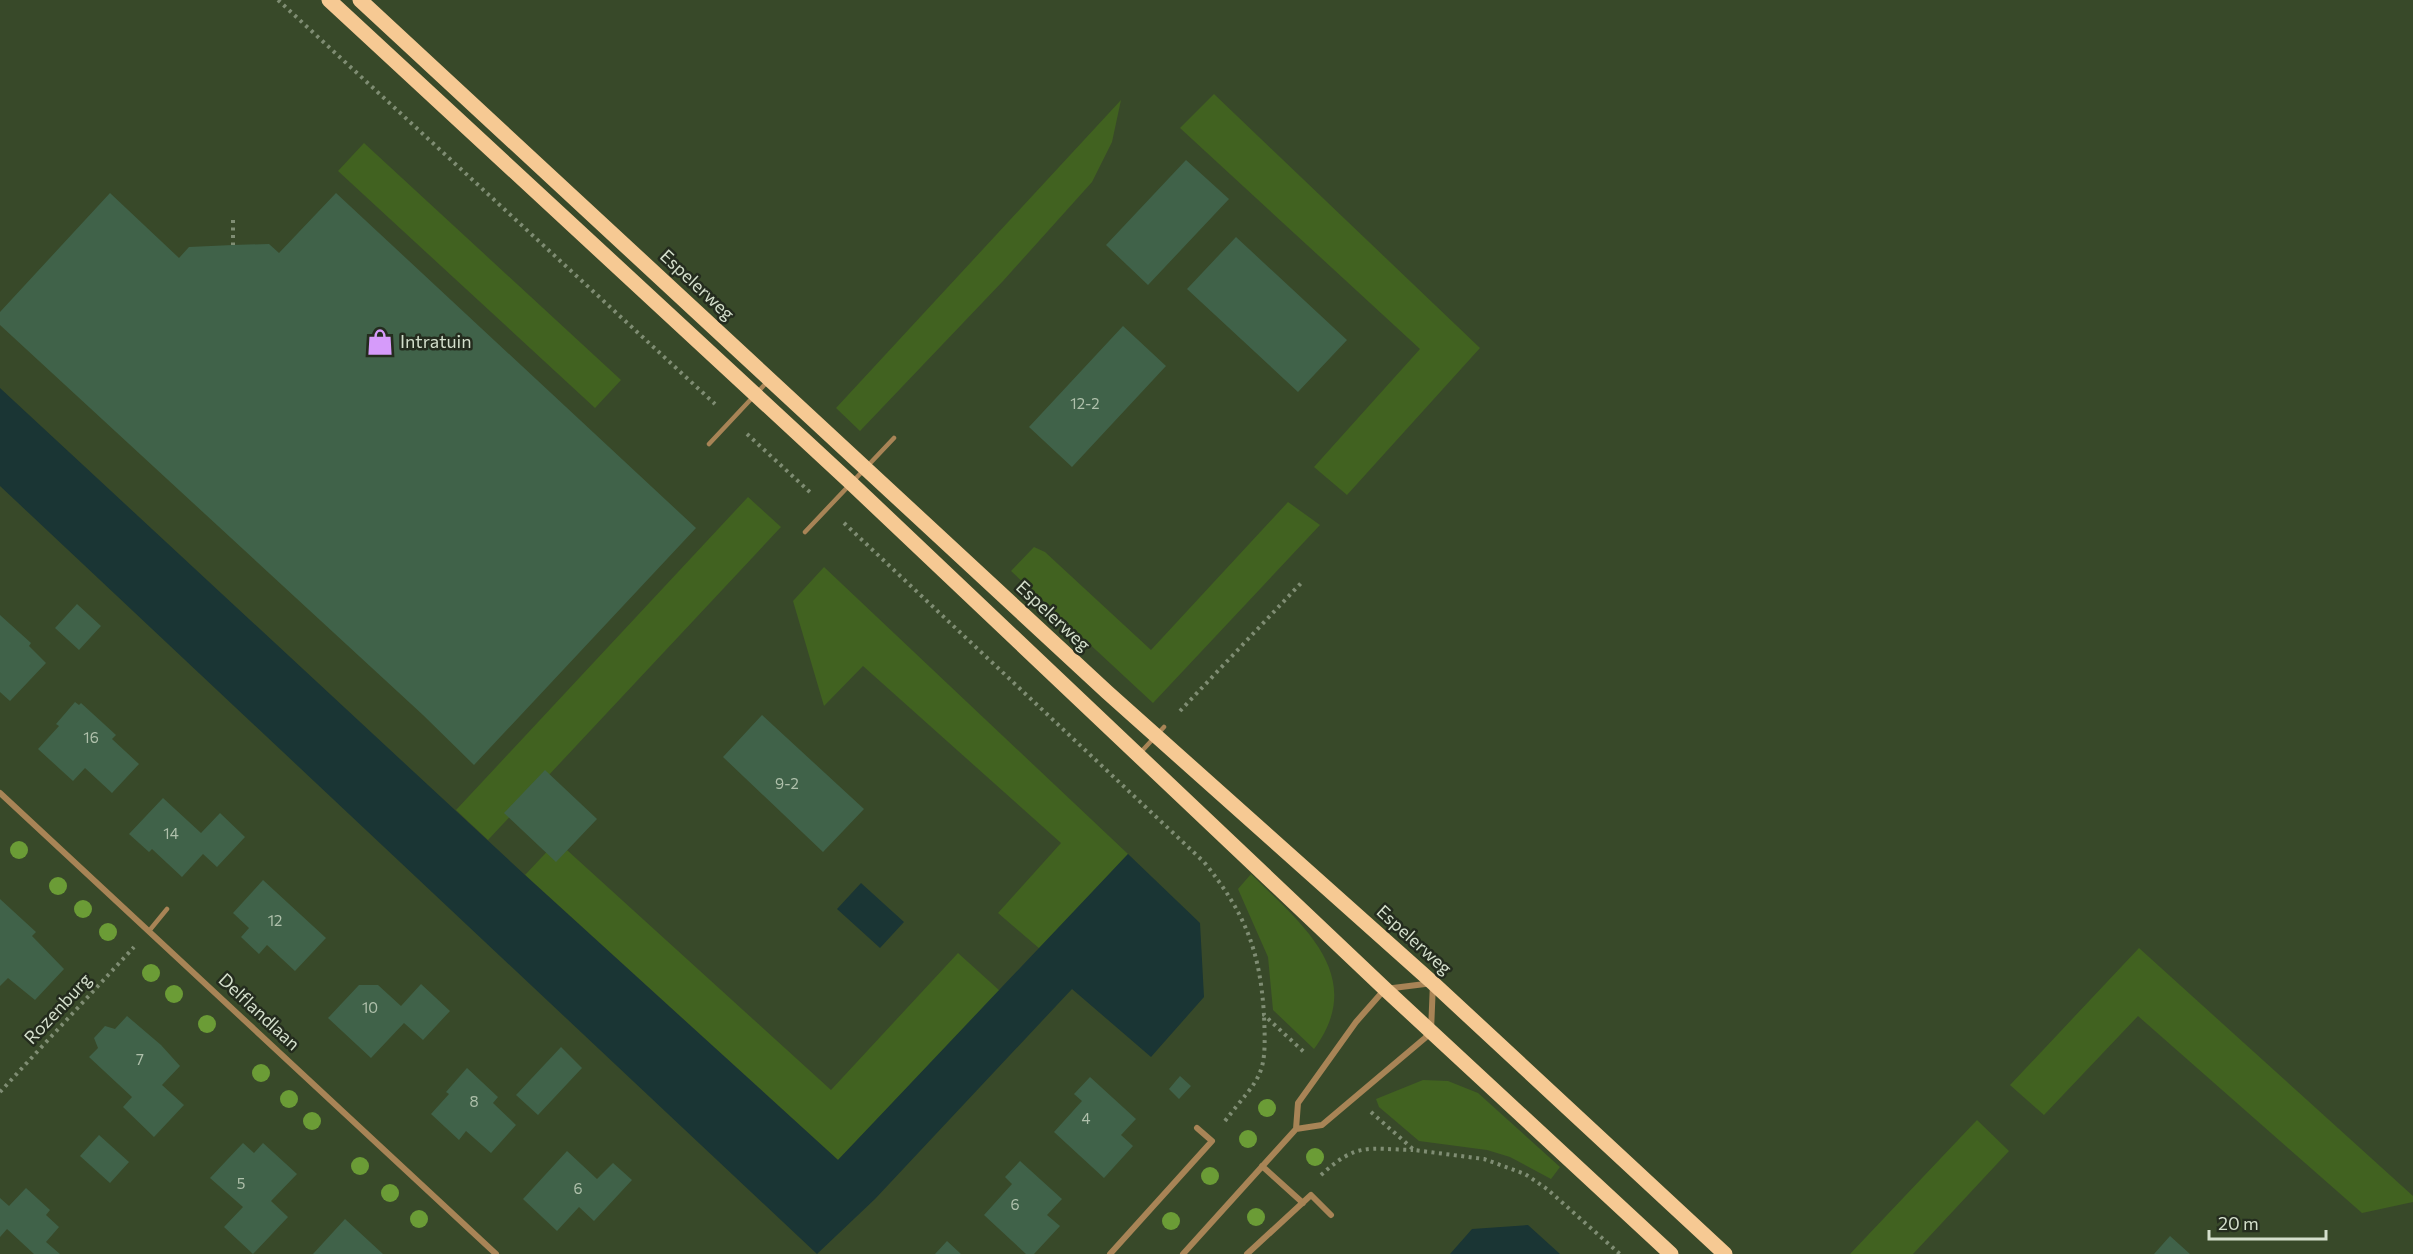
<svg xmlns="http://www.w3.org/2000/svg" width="2413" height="1254" font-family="Commissioner,sans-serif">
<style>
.green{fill:#416220}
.water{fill:#1a3534}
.building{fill:#406249}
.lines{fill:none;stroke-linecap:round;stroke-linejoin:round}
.path{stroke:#7f8d73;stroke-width:4;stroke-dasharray:3 4.5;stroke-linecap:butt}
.service{stroke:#a88456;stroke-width:4.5}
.minor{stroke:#a88456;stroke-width:6}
.primary{stroke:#f6c993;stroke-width:15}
.tree{fill:#6b9c36}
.labels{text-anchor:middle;stroke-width:5;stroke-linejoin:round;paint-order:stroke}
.number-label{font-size:15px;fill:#afc0ab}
.street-label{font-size:18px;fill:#d4dfcc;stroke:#242c1e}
.poi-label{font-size:18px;fill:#d4dfcc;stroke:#242c1e;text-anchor:start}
</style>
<rect width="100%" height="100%" fill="#384929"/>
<path class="green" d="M1214,94L1480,348L1347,495L1314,467L1420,349L1180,128Z
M1121,100L1112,142L1092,182L1003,281L860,431L836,408Z
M364,143L621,380L595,408L338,171Z
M748,497L781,527L488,840L456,810Z
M1288,502L1320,525L1153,703L1011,571L1034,547L1045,552L1151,650Z
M824,567L1128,854L1040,949L998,913L1061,843L863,666L824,706L793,601Z
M557,841L831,1090L958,953L1000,991L838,1160L525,875Z
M1251,874C1300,923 1369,975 1314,1049L1273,1010L1268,957L1238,889Z
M2139,948L2413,1196V1202L2362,1213L2138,1016L2044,1115L2010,1085Z
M1423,1080L1448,1081L1478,1093L1560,1167L1551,1179L1510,1157L1487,1150L1419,1141L1379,1107L1376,1099Z
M1977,1120L2009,1151L1913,1254H1850Z"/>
<path class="water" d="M0,388L525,875L838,1160L1128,854L1200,923L1204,997L1151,1057L1072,989L875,1199L817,1254L0,486Z
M861,883L904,922L880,948L837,909Z
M1528,1225L1560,1254H1450L1472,1229Z"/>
<path class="building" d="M1186,160L1229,199L1148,285L1106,245Z
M110,193L179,258L189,247L233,245L269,244L279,253L336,193L696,528L474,765L423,715L0,325V312Z
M1236,237L1347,340L1298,392L1187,289Z
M1123,326L1166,366L1072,467L1029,427Z
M77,604L101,626L79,650L55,628Z
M0,615L31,643L29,646L46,663L10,701L0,692Z
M75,702L79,705L81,703L116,735L112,739L139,764L112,793L85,768L73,781L38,749L59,726L56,724Z
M762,715L864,809L823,852L723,757Z
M545,770L597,819L556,862L504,813Z
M163,798L201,833L220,813L245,837L217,867L203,854L182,877L152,849L149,852L129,834Z
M263,880L326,938L295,971L267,945L259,954L241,937L249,928L233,913Z
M0,899L36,932L32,936L64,969L35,1000L8,978L0,986Z
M421,984L450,1011L423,1040L404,1023L371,1058L328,1018L359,985H378L401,1006Z
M127,1016L161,1045L180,1066L162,1085L184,1105L154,1137L123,1107L132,1097L89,1057L98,1048L94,1038L105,1026L115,1029Z
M561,1047L582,1068L538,1115L516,1095Z
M467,1068L498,1097L493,1103L516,1125L491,1153L466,1131L459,1140L431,1114L449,1094L446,1092Z
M1180,1076L1191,1086L1179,1099L1169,1089Z
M1090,1077L1136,1119L1121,1135L1133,1146L1104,1178L1054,1132L1082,1101L1074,1094Z
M99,1135L129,1162L110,1183L80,1156Z
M243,1143L254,1153L263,1143L297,1174L271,1201L288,1217L253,1254L224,1227L243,1207L210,1178Z
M567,1151L597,1179L613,1163L632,1180L594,1221L579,1207L557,1231L523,1199Z
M1020,1161L1062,1199L1047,1215L1060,1226L1034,1254H1026L984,1215L1012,1184L1005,1177Z
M26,1188L50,1210L46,1215L59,1227L46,1242L60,1254H34L7,1229L0,1237V1198L9,1206Z
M345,1219L383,1254H313Z
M2170,1236L2190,1254H2154Z
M947,1241L961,1254H935Z"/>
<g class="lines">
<path class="path" d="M278,0L715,404
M233,220V245
M747,434L812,494
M844,523L1204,862C1245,913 1260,950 1264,1015L1305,1053
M1180,711L1303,581
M0,1092L134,947
M1371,1112L1414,1150L1484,1159L1525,1174L1547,1189L1620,1254
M1225,1121C1261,1074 1267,1079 1264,1016
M1321,1175C1357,1142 1367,1149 1413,1150"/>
<path class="service" d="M709,444L767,382
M805,532L894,438
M1141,752L1164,727
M149,931L167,909"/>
<path class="minor" d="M0,793L496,1254
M1262,1166L1303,1203
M1110,1254L1212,1141L1197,1128
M1183,1254L1296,1129L1322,1125L1425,1038L1431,1031L1433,983L1385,989L1356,1022L1298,1103L1296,1129
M1247,1254L1311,1195L1331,1215"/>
<path class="primary" d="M329,0L851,483L1385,989L1671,1254
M360,0L1107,692L1433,983L1725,1254"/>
</g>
<g class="tree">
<circle cx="19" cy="850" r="9"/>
<circle cx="58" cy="886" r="9"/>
<circle cx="83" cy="909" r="9"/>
<circle cx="108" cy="932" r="9"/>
<circle cx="151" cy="973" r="9"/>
<circle cx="174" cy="994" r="9"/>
<circle cx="207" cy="1024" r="9"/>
<circle cx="261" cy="1073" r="9"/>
<circle cx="289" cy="1099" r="9"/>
<circle cx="1267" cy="1108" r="9"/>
<circle cx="312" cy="1121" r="9"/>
<circle cx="1248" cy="1139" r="9"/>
<circle cx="1315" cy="1157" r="9"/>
<circle cx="360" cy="1166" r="9"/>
<circle cx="1210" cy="1176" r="9"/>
<circle cx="390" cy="1193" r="9"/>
<circle cx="1256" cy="1217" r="9"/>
<circle cx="419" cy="1219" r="9"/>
<circle cx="1171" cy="1221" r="9"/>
</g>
<defs>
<symbol id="shop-bare" viewBox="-9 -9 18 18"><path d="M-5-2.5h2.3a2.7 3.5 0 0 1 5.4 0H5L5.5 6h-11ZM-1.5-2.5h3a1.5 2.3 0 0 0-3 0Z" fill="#d69bfa" stroke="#242c1e" stroke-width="2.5" paint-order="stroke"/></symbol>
</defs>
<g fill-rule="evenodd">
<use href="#shop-bare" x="361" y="323" width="38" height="38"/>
</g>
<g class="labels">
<g class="number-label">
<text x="1085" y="409">12-2</text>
<text x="91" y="743">16</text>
<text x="787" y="789">9-2</text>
<text x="171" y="839">14</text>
<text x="275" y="926">12</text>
<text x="370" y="1013">10</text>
<text x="140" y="1065">7</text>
<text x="474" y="1107">8</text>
<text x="1086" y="1124">4</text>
<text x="241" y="1189">5</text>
<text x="578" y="1194">6</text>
<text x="1015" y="1210">6</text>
</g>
<g class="street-label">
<text transform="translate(697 285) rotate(43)" y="6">Espelerweg</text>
<text transform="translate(1053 616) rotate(43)" y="6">Espelerweg</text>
<text transform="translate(1414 940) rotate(42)" y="6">Espelerweg</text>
<text transform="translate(58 1009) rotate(-47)" y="6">Rozenburg</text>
<text transform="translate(259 1012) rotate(43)" y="6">Delflandlaan</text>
</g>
<g class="poi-label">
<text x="400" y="348">Intratuin</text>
</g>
</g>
<path d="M2209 1230v9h117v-9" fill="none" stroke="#d4dfcc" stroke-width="3"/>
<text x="2218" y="1230" font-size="18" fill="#d4dfcc" stroke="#242c1e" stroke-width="4.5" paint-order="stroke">20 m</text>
</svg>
